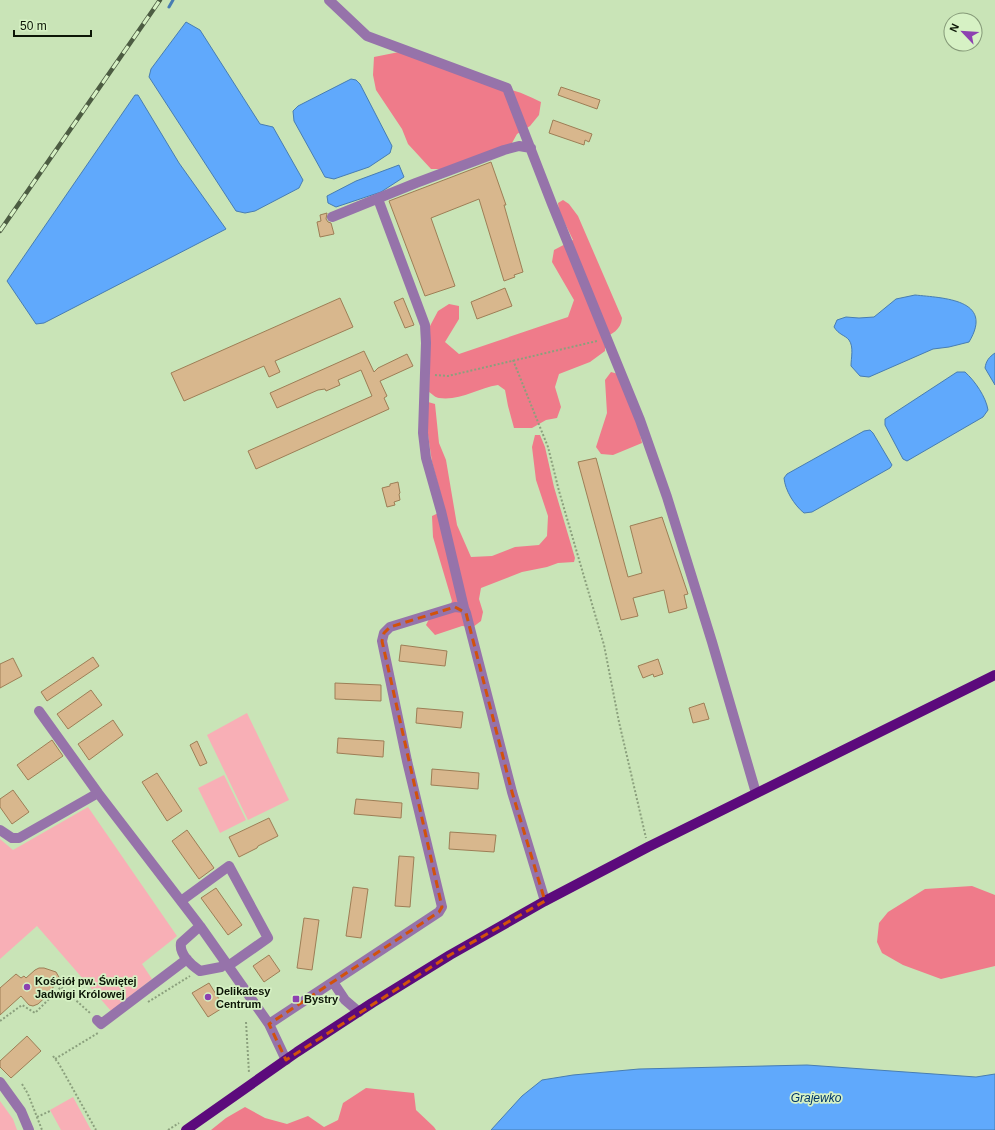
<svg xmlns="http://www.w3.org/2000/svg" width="995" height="1130" font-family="Helvetica,sans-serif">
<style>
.green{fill:#f8afb6}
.forest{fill:#ef7b8a}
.water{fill:#60a9fc;stroke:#477db2}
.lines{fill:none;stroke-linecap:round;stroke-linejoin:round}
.stream{stroke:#477db2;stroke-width:3}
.building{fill:#d8b78d;stroke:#9d7e56}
.path{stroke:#8ba07d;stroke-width:2;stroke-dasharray:2 2;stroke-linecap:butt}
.minor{stroke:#9673aa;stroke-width:10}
.major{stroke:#5c0a7c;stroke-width:10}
.rail-casing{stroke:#4c5c42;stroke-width:4.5}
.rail{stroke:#d6f1c4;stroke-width:3;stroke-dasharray:9;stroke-linecap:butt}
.marked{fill:none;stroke:#d2520b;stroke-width:3;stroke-dasharray:8 5;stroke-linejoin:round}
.poi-dot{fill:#8d40b1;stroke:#d6f1c4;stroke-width:1.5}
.labels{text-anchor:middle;stroke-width:3.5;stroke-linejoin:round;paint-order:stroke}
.poi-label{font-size:11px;font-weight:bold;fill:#0c1606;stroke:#d6f1c4;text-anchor:start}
.water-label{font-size:12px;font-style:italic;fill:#003467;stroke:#d6f1c4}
</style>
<rect width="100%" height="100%" fill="#c9e4b7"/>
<path class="green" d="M247,713L289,800L248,820L207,735Z
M224,775L246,820L220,833L198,788Z
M88,807L177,936L142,964L152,979L111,1011L37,926L0,959V839L13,850Z
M73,1097L91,1130H61L50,1110Z
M0,1101L13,1119L17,1130H0Z"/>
<path class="forest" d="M399,52L503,89C517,90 528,96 541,102L539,115L530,126L517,134L512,143L441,169H431L408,144L402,129L376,90L373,75L374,57Z
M563,200L569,204L578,216L622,318C621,330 612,334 602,339L605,346V351L590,362L559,374L555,387L561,407L557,418L546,420L532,428H514L508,406L505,390L498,385C478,388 460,401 439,398C436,398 432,394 429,392L430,326L438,311L449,304L459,306V319L445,342L459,354L568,317L574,300L552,262L554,250L573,240L559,211L558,203Z
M611,372L618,374L637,420L642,443L613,455L601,454L596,447L607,413L605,380Z
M428,402L435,404L439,443L446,460L457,525L471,557L492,556L515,547L539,545L547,536L548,516L536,480L532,447L535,435H540L545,447L554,487L575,558L574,562L558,563L547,567L522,572L481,588L479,599L483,612L481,621L473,627L462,626L435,635L426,625L430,617L447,613L452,601L433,537L432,516L445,510L432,462L428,435Z
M972,886L995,895V966L941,979L903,965L882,953L877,942L879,923L888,912L925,889Z
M366,1088L414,1093L416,1110L434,1127L436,1130H211L226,1118L245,1107L265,1118L287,1124L308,1116L324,1127L338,1120L343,1103Z"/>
<path class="water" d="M186,22L200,30L260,124L273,127L303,180L299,188L255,211L245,213L236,211L149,77L151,69Z
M351,79L356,80L360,84L392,146L390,153L369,167L334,179L325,177L294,121L293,111L298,106Z
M135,95H138L179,163L226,229L44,323L36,324L7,281Z
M399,165L404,177L381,192L336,207L328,203L327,196L356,181Z
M915,295C943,298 995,299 969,342L949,347L933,349L869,377L860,376L851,366C851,358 854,347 849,340C845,335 839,335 834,327L837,320L846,317L859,318L874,317L896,299Z
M995,353V385L985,368C986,361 989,357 995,353Z
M957,372H965C975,381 986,397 988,410L983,417L907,461L903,459L885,425V419Z
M870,430L873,433L892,465L890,468L812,512L804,513C794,505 785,490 784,478L787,474L864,431Z
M807,1065L976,1077L995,1074V1130H491L522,1096L542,1080L573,1075L639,1069Z"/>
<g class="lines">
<path class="stream" d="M169,7L173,0"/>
</g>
<path class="building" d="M561,87L600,100L597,109L558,95Z
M553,120L592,134L589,142L585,140L584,145L549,133Z
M491,162L506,205H504L523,272L514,275L515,277L504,281L479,199L431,218L455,286L425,296L389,201Z
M327,213L326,219L328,222L331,223L334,234L320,237L317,222L321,221L320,215Z
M505,288L512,306L477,319L471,302Z
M340,298L353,327L275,361L280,372L269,377L264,366L184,401L171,373Z
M403,298L414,325L405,328L394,302Z
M364,351L374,372L378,368L407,354L413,366L380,381L387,396L384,398L389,409L256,469L248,451L372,396L361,370L338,380L340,385L326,391L325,389L318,390L277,408L270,393Z
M596,458L628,577L642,573L630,526L662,517L688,594L684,595L687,608L669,613L664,590L633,598L638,616L621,620L578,462Z
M398,482L400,493L399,494L400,500L394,502L395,505L387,507L382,488L390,486V484Z
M401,645L447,651L445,666L399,661Z
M93,657L99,666L47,701L41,692Z
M13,658L22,676L0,688V664Z
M658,659L663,674L654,677L653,674L643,678L638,666Z
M335,683L381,685V701L335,699Z
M91,690L102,705L68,729L57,714Z
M704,703L709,719L693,723L689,708Z
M417,708L463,712L461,728L416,723Z
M113,720L123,735L89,760L78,744Z
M338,738L384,741L383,757L337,753Z
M52,740L63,756L28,780L17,765Z
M197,741L207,763L200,766L190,745Z
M432,769L479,773L478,789L431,785Z
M157,773L182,811L167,821L142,782Z
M13,790L29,812L12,824L0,807V799Z
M356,799L402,803L401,818L354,814Z
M269,818L278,836L258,846L257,848L239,857L229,837Z
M187,830L214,868L199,879L172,841Z
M450,832L496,835L494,852L449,849Z
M399,856L414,857L410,907L395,906Z
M353,887L368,889L361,938L346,936Z
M216,888L242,925L228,935L201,898Z
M304,918L319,920L312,970L297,968Z
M269,955L280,971L264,982L253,966Z
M39,968H44L56,972L60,979L53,981V988L50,993L38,1004L33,1006L29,1005L21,996L0,1015V988L16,974L21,978L24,976L26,978L35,970Z
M209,983L224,1007L208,1017L192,993Z
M27,1036L41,1051L11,1078L0,1067V1061Z"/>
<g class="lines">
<path class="path" d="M513,360L548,447L559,491L604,645L619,722L646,838
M435,375L448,376L597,341
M148,1002L190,976
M0,1021L22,1005L35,1013L61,987L90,1013
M246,1022L249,1073
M53,1056L59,1064L96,1130
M55,1059L98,1033
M22,1084L28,1094L42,1130
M37,1117L50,1111
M168,1130L179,1123"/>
<path class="minor" d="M329,0L367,36L507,88L552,204L640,420L667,497L712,642L756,793
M378,199L425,325L426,343L423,433L426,458L441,511L464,608
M332,217L416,183L504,150L519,146L531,148
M39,711L98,793L200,926L269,1024L286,1060
M0,830L12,838H19L98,793
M181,901L229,866L268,938L228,966
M200,926L181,943C179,954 191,965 200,971L221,967L226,963
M333,982L345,1000L359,1012
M97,1020L101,1024L187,959
M269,1024L439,912L442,907L407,761L382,641L384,633L390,627L455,607L464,608L466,613L512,792L545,901
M0,1082L21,1111L29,1130"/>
<path class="major" d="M186,1130L297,1052L372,1003L450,955L545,901L648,847L995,675"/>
<defs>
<path id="rail" d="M0,231L160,0"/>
</defs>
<use href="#rail" class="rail-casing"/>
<use href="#rail" class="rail"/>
</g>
<path class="marked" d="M455,607L466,613L512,792L545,901L450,955L286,1060L269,1024L439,912L442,907L382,641L384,633L390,627Z"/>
<g class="poi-dot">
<circle cx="27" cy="987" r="4"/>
<circle cx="208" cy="997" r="4"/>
<rect x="292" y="995" width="8" height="8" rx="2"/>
</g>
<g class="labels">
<g class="poi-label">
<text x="35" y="985">Kościół pw. Świętej<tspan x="35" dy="13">Jadwigi Królowej</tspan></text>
<text x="216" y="995">Delikatesy<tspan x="216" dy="13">Centrum</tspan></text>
<text x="304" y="1003">Bystry</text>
</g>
<g class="water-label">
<text x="816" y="1102">Grajewko</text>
</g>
</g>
<g transform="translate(963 32) rotate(295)"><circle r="19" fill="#d6f1c4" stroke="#859978"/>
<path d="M0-3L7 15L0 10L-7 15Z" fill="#8d40b1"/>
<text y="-6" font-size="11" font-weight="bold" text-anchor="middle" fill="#0c1606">N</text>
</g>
<path d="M14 30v6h77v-6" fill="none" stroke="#0c1606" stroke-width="2"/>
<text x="20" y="30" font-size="12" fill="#0c1606" stroke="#d6f1c4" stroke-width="3" paint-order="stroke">50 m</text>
</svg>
